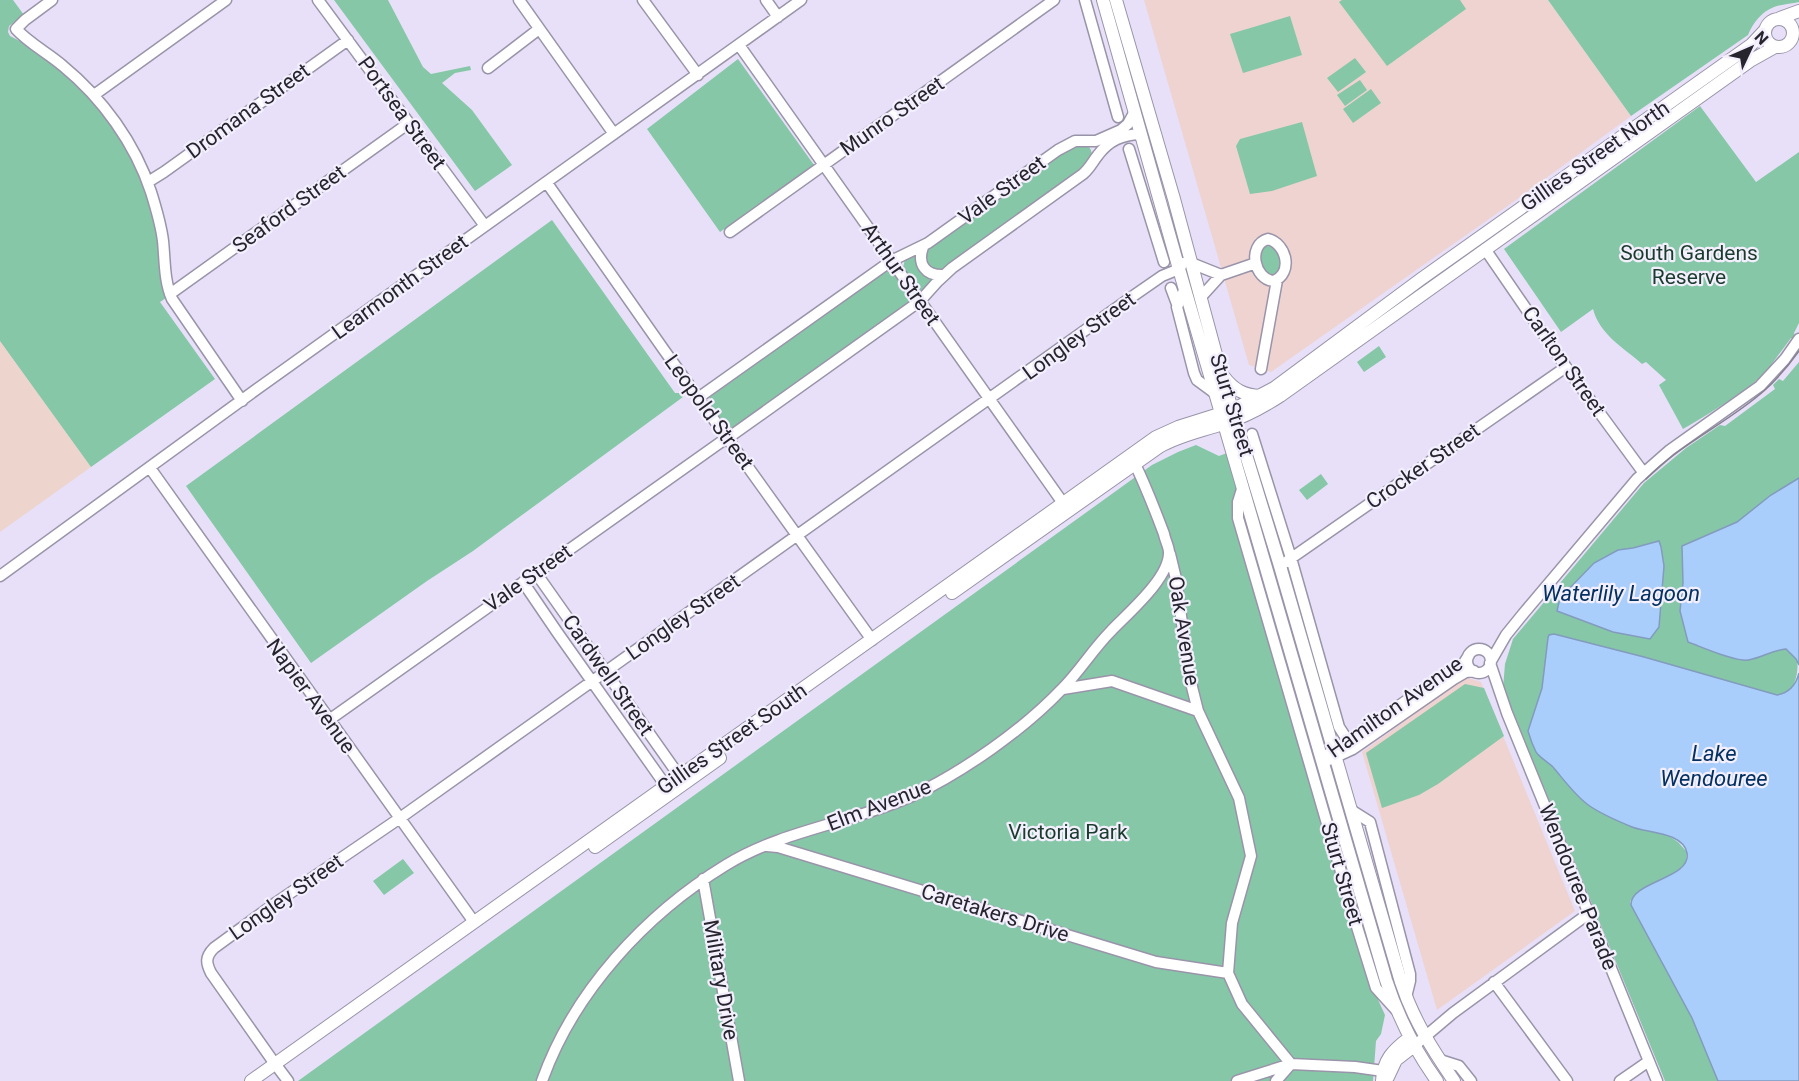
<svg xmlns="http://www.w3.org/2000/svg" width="1799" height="1081" font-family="Roboto,sans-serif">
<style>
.industrial{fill:#edd4cd}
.education{fill:#eed3d1}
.green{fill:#86c7a7;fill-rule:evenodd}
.water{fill:#aacefc;stroke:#829bbe;stroke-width:1.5}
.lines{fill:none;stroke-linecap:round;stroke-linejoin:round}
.minor-casing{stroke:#9a94aa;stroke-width:13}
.major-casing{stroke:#9a94aa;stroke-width:14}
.minor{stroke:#fff;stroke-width:10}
.major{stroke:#fff;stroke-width:12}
.tram{stroke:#858191;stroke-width:1.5}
.labels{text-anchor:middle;stroke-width:4.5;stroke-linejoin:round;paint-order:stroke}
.street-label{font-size:21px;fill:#26242d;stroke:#f3effd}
.park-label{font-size:21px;fill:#1a3c2d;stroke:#f3effd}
.water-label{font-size:22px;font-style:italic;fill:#033162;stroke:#f3effd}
</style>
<rect width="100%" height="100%" fill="#e7e0f8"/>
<path class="industrial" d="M0,341L91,467L0,532Z"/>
<path class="education" d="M1144,0H1548L1631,116L1516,200L1271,372L1249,365Z
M1465,677L1481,682L1575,911L1437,1010L1362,752Z"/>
<path class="green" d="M0,0H13L24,15L9,26L8,32L10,36C74,66 124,130 147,195C157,225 161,258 163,290L166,298L160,302L215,379L91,467L0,341Z
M334,0H388L423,67L431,74L470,66L471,70L455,73L442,83L472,110L512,165L475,191Z
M1342,0H1460L1466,9L1387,66L1339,2Z
M1548,0H1799V2C1791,4 1782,4 1774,7C1761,12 1753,23 1748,35L1631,116Z
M1290,16L1302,55L1243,73L1230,34Z
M1355,58L1366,72L1338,92L1327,78Z
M738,59L814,165L720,232L647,129Z
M1360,80L1367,90L1345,106L1337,95Z
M1371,89L1381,103L1353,123L1343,109Z
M1700,106L1756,182L1799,152V323L1794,333L1795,336L1793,339L1791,338L1771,365V368C1745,392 1714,411 1683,429L1659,385L1666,380L1646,362L1642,364C1623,347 1600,335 1593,309L1561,332L1504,249Z
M1302,122L1317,176L1272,191L1250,194L1236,146L1240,139Z
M1073,145H1087C1096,153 1090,160 1086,168L942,271L931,269L924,256L928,247Z
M552,220L675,393H680L683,397L473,551L427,581L311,663L186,486Z
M1262,245H1274C1280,257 1283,264 1275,276L1266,275L1258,261Z
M916,253L934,278L921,293L903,268L905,259Z
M887,270H893L911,296L909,302L733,428H728L709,402L710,397Z
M1379,346L1386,357L1364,372L1357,362Z
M1799,362V478L1771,496L1737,522L1682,546L1683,583L1680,611L1688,642C1703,647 1735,662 1749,660C1762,658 1772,650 1786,649C1789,653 1794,656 1797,660C1799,670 1795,690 1785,694C1777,697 1767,693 1760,691L1644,657L1554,634L1550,635L1548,638L1542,688L1528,731L1537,754L1547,761L1586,803L1634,828L1659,832L1669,836L1678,842L1687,852L1686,862L1681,868L1630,901L1631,905L1692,1018L1718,1081H1665L1503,688L1505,664L1513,639L1644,483L1686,448L1720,425L1725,426L1775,389L1773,385L1779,379L1783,381ZM1658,541L1660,597L1659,627L1650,639L1613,632L1586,621L1618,550L1633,548Z
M1196,445L1219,456L1227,453L1237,489L1234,502L1375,993L1385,1015L1381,1034L1376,1041L1373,1081H298L1152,465L1178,452Z
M1321,474L1328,484L1307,500L1299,490Z
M1465,684L1484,688L1504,736L1438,784L1419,795L1382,808L1366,753Z
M403,859L414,873L384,895L373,881Z"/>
<path class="water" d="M1799,478V665L1796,659L1786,649C1772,650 1762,658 1748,660C1735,662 1702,647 1688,642L1680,611L1683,583L1682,546L1737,522L1771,495Z
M1659,541L1661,547L1664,566L1659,627L1650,639L1613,632L1557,611L1560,598L1594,563L1618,550L1633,548Z
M1554,634L1644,657L1777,695C1789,693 1796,685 1799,673V1081H1718L1692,1018L1631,905C1630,881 1692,879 1687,853C1683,832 1647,833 1632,827C1620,822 1597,812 1587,804C1574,794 1564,780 1553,767C1548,762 1540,758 1536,752C1533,746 1530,738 1528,731L1542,688L1548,638L1549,635Z"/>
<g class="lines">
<defs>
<path id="minor" d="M52,0L25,20L16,29C30,44 48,53 63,66C102,98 135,143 151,192C156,208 161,224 163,241C165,260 164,281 172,299L242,401
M318,0L485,226
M519,0L614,134
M643,0L698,75
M766,0L778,17
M1085,0L1118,117
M739,45L1063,503
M488,68L539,29
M94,95L226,0
M1129,149L1164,262
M148,182L164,172L348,40
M547,183L664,350L872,640
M730,232L1054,0
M1268,239C1287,244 1293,273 1274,281C1254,280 1247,245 1268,239Z
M923,247C917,264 925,276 944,275
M1485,249L1566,367L1643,472
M1191,263L1221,275
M1171,288L1177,304
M1185,288L1177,307L1194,373L1197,380L1216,394
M170,294L409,123
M1201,297L1221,275L1256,263
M1261,369L1277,280
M698,398L891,261L928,243L1058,150L1075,141H1096L1121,130L1128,124L1134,113
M1252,434L1291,558L1339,727L1348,741
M728,438L920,301L938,281L952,268L1083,174C1090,168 1093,161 1098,155C1109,140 1122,135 1140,134
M150,468L474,922
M1243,486L1238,502V518L1358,930L1376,988L1396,1010
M1170,554L1176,579L1189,675L1198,711
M1280,566L1566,367
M536,573L680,777
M0,576L257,389L801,0
M523,582L557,632L666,786
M1467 661a12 12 0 1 1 24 0a12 12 0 1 1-24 0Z
M1491,661L1506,635L1523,614L1637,479L1670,450L1760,386L1785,359L1799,339
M1490,663L1507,713L1657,1081
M1063,689L1112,681L1198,711L1239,798L1251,856L1232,923L1228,973L1242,1004L1291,1064L1355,1067L1390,1072
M329,720L728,437
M1327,755L1441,677L1462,666L1469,655
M1329,760L1353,749L1454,679L1466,672L1474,671
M1351,810L1370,822L1410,974V981L1406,997
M767,846L778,847L1156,962L1228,973
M703,879L739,1081
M1494,982L1567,1081
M1414,1046L1453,1013L1588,914
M1440,1060L1459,1066L1471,1081
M275,1064L211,973C206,963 205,957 214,948L277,902L400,818L1136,294L1162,276L1179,269L1183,263
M279,1069L288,1081
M542,1081C574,991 646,914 726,865C783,830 852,823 912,796C963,772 1023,730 1062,689C1080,671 1093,649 1111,631C1127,614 1170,578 1169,552C1169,547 1165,540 1164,534C1155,510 1146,487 1135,464
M1237,1081L1291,1064
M1276,1081L1291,1064
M1620,1081L1649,1061"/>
<path id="major" d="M1103,0L1179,269L1386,980C1398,1017 1414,1049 1437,1081
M1116,0L1174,199L1221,373L1280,566L1401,982C1413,1019 1432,1049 1454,1081
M1780,18L1799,11
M1765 33a14 14 0 1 1 28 0a14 14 0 1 1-28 0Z
M1224,377C1234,390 1244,395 1260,396
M952,593L1159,447C1180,435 1203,431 1225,423C1245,417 1263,407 1280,396L1750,61L1775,47
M595,847L720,758
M1388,1077L1396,1060L1414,1046
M251,1081L1156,437L1178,427L1232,410L1274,388L1421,279L1751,45L1765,30
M1382,1081C1383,1060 1393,1050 1409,1038"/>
</defs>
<use href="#minor" class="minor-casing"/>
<use href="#major" class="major-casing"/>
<use href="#minor" class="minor"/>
<use href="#major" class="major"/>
<path class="tram" d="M1646,479C1681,443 1728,423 1765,390C1778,378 1789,365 1799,351"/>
</g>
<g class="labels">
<g class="street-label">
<text transform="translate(248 111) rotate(-36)" y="7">Dromana Street</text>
<text transform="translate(402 113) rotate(54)" y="7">Portsea Street</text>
<text transform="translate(892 116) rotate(-35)" y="7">Munro Street</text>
<text transform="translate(1595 156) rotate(-35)" y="7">Gillies Street North</text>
<text transform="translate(1002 190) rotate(-36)" y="7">Vale Street</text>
<text transform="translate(289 209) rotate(-36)" y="7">Seaford Street</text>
<text transform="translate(901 274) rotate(55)" y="7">Arthur Street</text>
<text transform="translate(400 287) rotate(-36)" y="7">Learmonth Street</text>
<text transform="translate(1079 336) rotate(-36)" y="7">Longley Street</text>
<text transform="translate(1564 361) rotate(55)" y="7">Carlton Street</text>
<text transform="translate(1232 405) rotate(73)" y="7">Sturt Street</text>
<text transform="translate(709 412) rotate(54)" y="7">Leopold Street</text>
<text transform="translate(1423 466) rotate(-35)" y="7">Crocker Street</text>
<text transform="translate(528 578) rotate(-35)" y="7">Vale Street</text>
<text transform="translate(683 617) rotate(-35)" y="7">Longley Street</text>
<text transform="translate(1184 631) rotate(81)" y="7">Oak Avenue</text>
<text transform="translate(608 675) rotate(55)" y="7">Cardwell Street</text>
<text transform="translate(311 696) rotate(54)" y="7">Napier Avenue</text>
<text transform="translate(1395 707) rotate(-35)" y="7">Hamilton Avenue</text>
<text transform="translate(732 739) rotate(-35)" y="7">Gillies Street South</text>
<text transform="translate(879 805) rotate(-21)" y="7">Elm Avenue</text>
<text transform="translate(1342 874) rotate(74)" y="7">Sturt Street</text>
<text transform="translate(1578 887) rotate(68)" y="7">Wendouree Parade</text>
<text transform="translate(286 897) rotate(-35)" y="7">Longley Street</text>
<text transform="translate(995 913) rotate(17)" y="7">Caretakers Drive</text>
<text transform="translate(721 980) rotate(80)" y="7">Military Drive</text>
</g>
<g class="park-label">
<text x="1689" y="260">South Gardens<tspan x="1689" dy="24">Reserve</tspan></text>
<text x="1068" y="839">Victoria Park</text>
</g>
<g class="water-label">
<text x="1621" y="601">Waterlily Lagoon</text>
<text x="1714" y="761">Lake<tspan x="1714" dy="25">Wendouree</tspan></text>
</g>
</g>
<g transform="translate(1751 48) rotate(46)" stroke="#f3effd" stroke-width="4.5" paint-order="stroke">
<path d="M0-4.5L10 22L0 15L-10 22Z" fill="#26242d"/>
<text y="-9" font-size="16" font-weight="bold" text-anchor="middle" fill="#26242d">N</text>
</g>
</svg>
